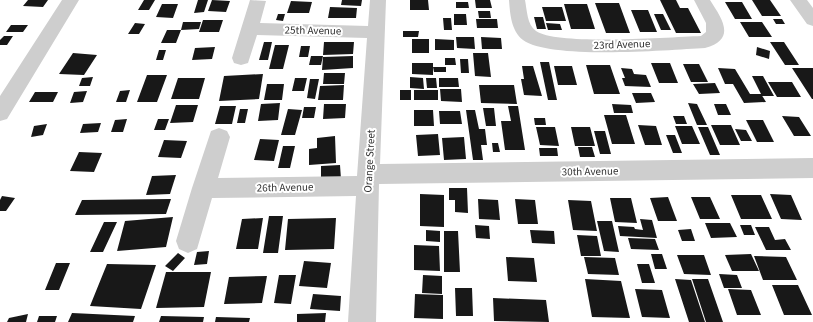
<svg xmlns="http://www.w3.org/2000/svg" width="813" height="322" font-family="'Source Sans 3',sans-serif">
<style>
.building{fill:#181818}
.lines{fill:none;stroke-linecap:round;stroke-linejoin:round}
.street{fill:#cecece;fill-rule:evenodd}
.labels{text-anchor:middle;stroke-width:4;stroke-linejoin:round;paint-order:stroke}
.street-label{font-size:11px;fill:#313131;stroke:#fff}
</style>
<rect width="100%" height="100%" fill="#fff"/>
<path class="building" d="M28,0H48L43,7L23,6Z
M144,0H155L149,10H138Z
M198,0H208L204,12L194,13Z
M212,0L230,1L226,12L208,11Z
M342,0H362L361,6L341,5Z
M410,0H428L429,10H410Z
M475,0H490L492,8H476Z
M660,0H676L680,8H688L701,33H676Z
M752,0H770L781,16H762Z
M291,1L312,2L309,13H287Z
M456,2H468L469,8H456Z
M725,2H742L752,19H735Z
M595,3H619L630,33H606Z
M162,4H178L173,18L156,17Z
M564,4H587L595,29H571Z
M330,7L357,8L356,18H328Z
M542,7H562L566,21H546Z
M631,10H648L657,32H640Z
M478,11H490L491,18H479Z
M278,14H285L283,21L276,20Z
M454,14H466L467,25H454Z
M654,14H663L671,30H661Z
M534,17H543L546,29H537Z
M443,18H451L452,30H444Z
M476,19H497L498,28H477Z
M773,19H782L785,24H776Z
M203,20H223L219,32H199Z
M183,22H201L199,29L181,30Z
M740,22H762L772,37H749Z
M135,23L145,24L139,34H128Z
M546,23L560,24L562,30H548Z
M11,25H28L23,32H6Z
M167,30H181L176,43H161Z
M403,31H419L418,37H403Z
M4,36H13L7,45H0V40Z
M456,37H474L475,49L457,48Z
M481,37L501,38L502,49H482Z
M412,39H429V53H412Z
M435,39L454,40V50H435Z
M264,42H272L268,60H259Z
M324,42H354L353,54L323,55Z
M770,42H784L799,65H785Z
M275,45H289L283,69H269Z
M301,46H310L308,57H299Z
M215,47L212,59L192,60L195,48Z
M757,47L770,51L769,59L756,55Z
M159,50H166L163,60H156Z
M73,53L97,55L84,75L59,74Z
M473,53H488L491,77L475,76Z
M311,56H323L321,65H309Z
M353,56V68L322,70L323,57Z
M445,58H455L456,65H445Z
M460,59H468L469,73H461Z
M540,62H549L557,100H548Z
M412,63H433V75L412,74Z
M651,63H670L678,83H659Z
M683,64H699L708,82H691Z
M586,65H610L620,94H594Z
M522,66H533L542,96L524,95L521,79H524Z
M554,66H572L577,85H558Z
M433,67H446V72H434Z
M621,68L632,69L634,74L646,75L651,87L625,86L622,78H625Z
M718,68L735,69L750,94H761L766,102L744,103L733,84H738H725Z
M792,68H813V99H812Z
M324,73H345L344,84H323Z
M263,74L259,99L219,101L224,76Z
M147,75H167L157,102H137Z
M752,76H763L774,96H762Z
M93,77L90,86H79L82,78Z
M410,77L423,78L424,89L410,88Z
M178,78H205L199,99H171Z
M295,78H307L304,91H292Z
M426,78H436L437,88H427Z
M439,78H458L459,87H439Z
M310,79H319L315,99L307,98Z
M768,82H792L801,97H777Z
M715,83L720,93L699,94L693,84Z
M267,84H284L282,100H264Z
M344,85L343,100H318L320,86Z
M479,85H514L517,104L481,103Z
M440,89H461L462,102L441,101Z
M130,90L126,102H116L120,91Z
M400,90H411V100H400Z
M414,90H438V100H414Z
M87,91L83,102L70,103L74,92Z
M35,92H58L53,102H29Z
M632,93H651L655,102L636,103Z
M280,103L278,120L258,121L261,104Z
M688,103L697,104L707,125H697Z
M324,104H346L345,118L323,119Z
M612,104L631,105L633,113H614Z
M714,104H726L731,115H718Z
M176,105H198L193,122L170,123Z
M220,106H236L232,124H215Z
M508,106H518L525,150H505L501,121H511Z
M304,107H316L314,118H302Z
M483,108H494L496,126H486Z
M240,109H248L245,123H237Z
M288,109L302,110L295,135H281Z
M414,110H433L434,126H414Z
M466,110H475L479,129H485L487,145H481L483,160H473Z
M439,111H460L462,124H440Z
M604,115H626L635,144H612Z
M673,116H684L687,124H676Z
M782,116L799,117L811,136H794Z
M534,118H545L546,125H535Z
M127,119L123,132H111L115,120Z
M158,119H169L165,130H154Z
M746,120H763L774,142H757Z
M101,123L98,132L80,133L83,124Z
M47,124L43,135L31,137L34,126Z
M638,125L656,126L662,145H645Z
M711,125H731L740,145H720Z
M675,126H692L700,144H682Z
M536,127H555L559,146L540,145Z
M571,127H590L595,146H575Z
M698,127H708L720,155H710Z
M735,129L746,130L752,141H741Z
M594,131H605L611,154H600Z
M438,134L440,155L418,156L416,135Z
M666,135H675L682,153H673Z
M335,136L336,163L309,165V149L317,148V138Z
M464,137L466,159L444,160L442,138Z
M260,139L279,140L274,161L254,160Z
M164,140L187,141L181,158L158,157Z
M492,143H498L500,152H493Z
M283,146H295L290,168H278Z
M578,147H592L595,157H580Z
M539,148H557L558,156H540Z
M79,152L102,153L94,172L70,171Z
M340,165L341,179L321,180V166Z
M176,175L170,194L146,195L152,176Z
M449,188H467L468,213L455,212V200H449Z
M420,194L444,195V227L420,226Z
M770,194L791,195L802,220L781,219Z
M731,195H761L772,219H741Z
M2,196L15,198L6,211H0V200Z
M668,197L677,221H658L650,198Z
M691,197H710L720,219H700Z
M610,198H631L637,223L615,222Z
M171,199L166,214L75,215L82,200Z
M478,199L498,200L500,220L479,219Z
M515,199L535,200L538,224H518Z
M568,200L591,201L597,231L573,230Z
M269,216H283L278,253H263Z
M173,217L166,247L117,251L125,221Z
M263,218L258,249H236L242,219Z
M336,218L334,249L285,250L288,219Z
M640,219L652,220L657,238L620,236L618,226L634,227L635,229L643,230Z
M597,221H612L619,252L604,251Z
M104,222H117L103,252H90Z
M705,223H730L737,237L711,238Z
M475,225L489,226L490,239L476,238Z
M740,225H751L755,235H744Z
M755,227H769L775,240L785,239L791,250H766Z
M691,229L695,241H682L678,230Z
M426,230L440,231V242L426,241Z
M530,230L554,231L555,244L532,243Z
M444,231H458L460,272H444Z
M577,235L597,236L601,256H581Z
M628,238L655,239L659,250L631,249Z
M414,245L439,246L440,271L414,270Z
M209,251L207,264L194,265L197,252Z
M178,253L185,258L173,271L165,266Z
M651,254H662L667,269H655Z
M751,254L759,271H732L725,255Z
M677,255H704L711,275L684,274Z
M754,256L786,257L797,280H763Z
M506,257L534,258L537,282L508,281Z
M584,257L615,258L619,275L588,274Z
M304,261L331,263L327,288L299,286Z
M56,263H70L59,290H45Z
M107,264L156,265L141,309L90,306Z
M637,264H649L655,283H642Z
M166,272H211L204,307L156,308Z
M719,274L737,275L742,288H724Z
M279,275H296L291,304L274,303Z
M423,275L442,276V294L422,293Z
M267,276L262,303L224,304L229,277Z
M585,279L621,281L630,318L592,317Z
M675,279L691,280L705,322H689Z
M692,279H708L723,322H706Z
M772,285H798L812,315H784Z
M455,288H472L473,316H456Z
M635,289L662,290L670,318L642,317Z
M728,289L751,290L761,315H737Z
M313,294L341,296L340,311L310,309Z
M415,294L443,295V319L414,318Z
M493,298L546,300L549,322L494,321Z
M72,313L135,316L133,322H68Z
M326,313L325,322H297V314Z
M28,314L26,322H7L9,318Z
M39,316H57L55,322H37Z
M161,316L204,317L203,322H159Z
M216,317L250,318L249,322H215Z"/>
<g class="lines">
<path class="street" d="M62,0H79L7,119L0,121V96Z
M250,0L266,1L260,23L368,26L370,0H386L380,164L813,158V178L379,184L376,322H348L356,196L212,198L197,249L188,253L179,249L176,241L192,188L211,131L219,128L227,131L230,137L218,178L357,176L367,38L257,35L248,63L241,65L234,63L232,58Z
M509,0H525C527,10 527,25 536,31C558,46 670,37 701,36L706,32V23L694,0H710C722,19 737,39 705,48C668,50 550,60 523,40C511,31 510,13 509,0Z
M790,0H807L813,8V26L807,24Z"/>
</g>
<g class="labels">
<g class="street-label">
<text transform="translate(313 30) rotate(1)" y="4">25th Avenue</text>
<text transform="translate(622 44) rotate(-2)" y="4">23rd Avenue</text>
<text transform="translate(369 161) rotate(-87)" y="4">Orange Street</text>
<text transform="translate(590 171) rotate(-1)" y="4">30th Avenue</text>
<text transform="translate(285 187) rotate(-1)" y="4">26th Avenue</text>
</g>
</g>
</svg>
